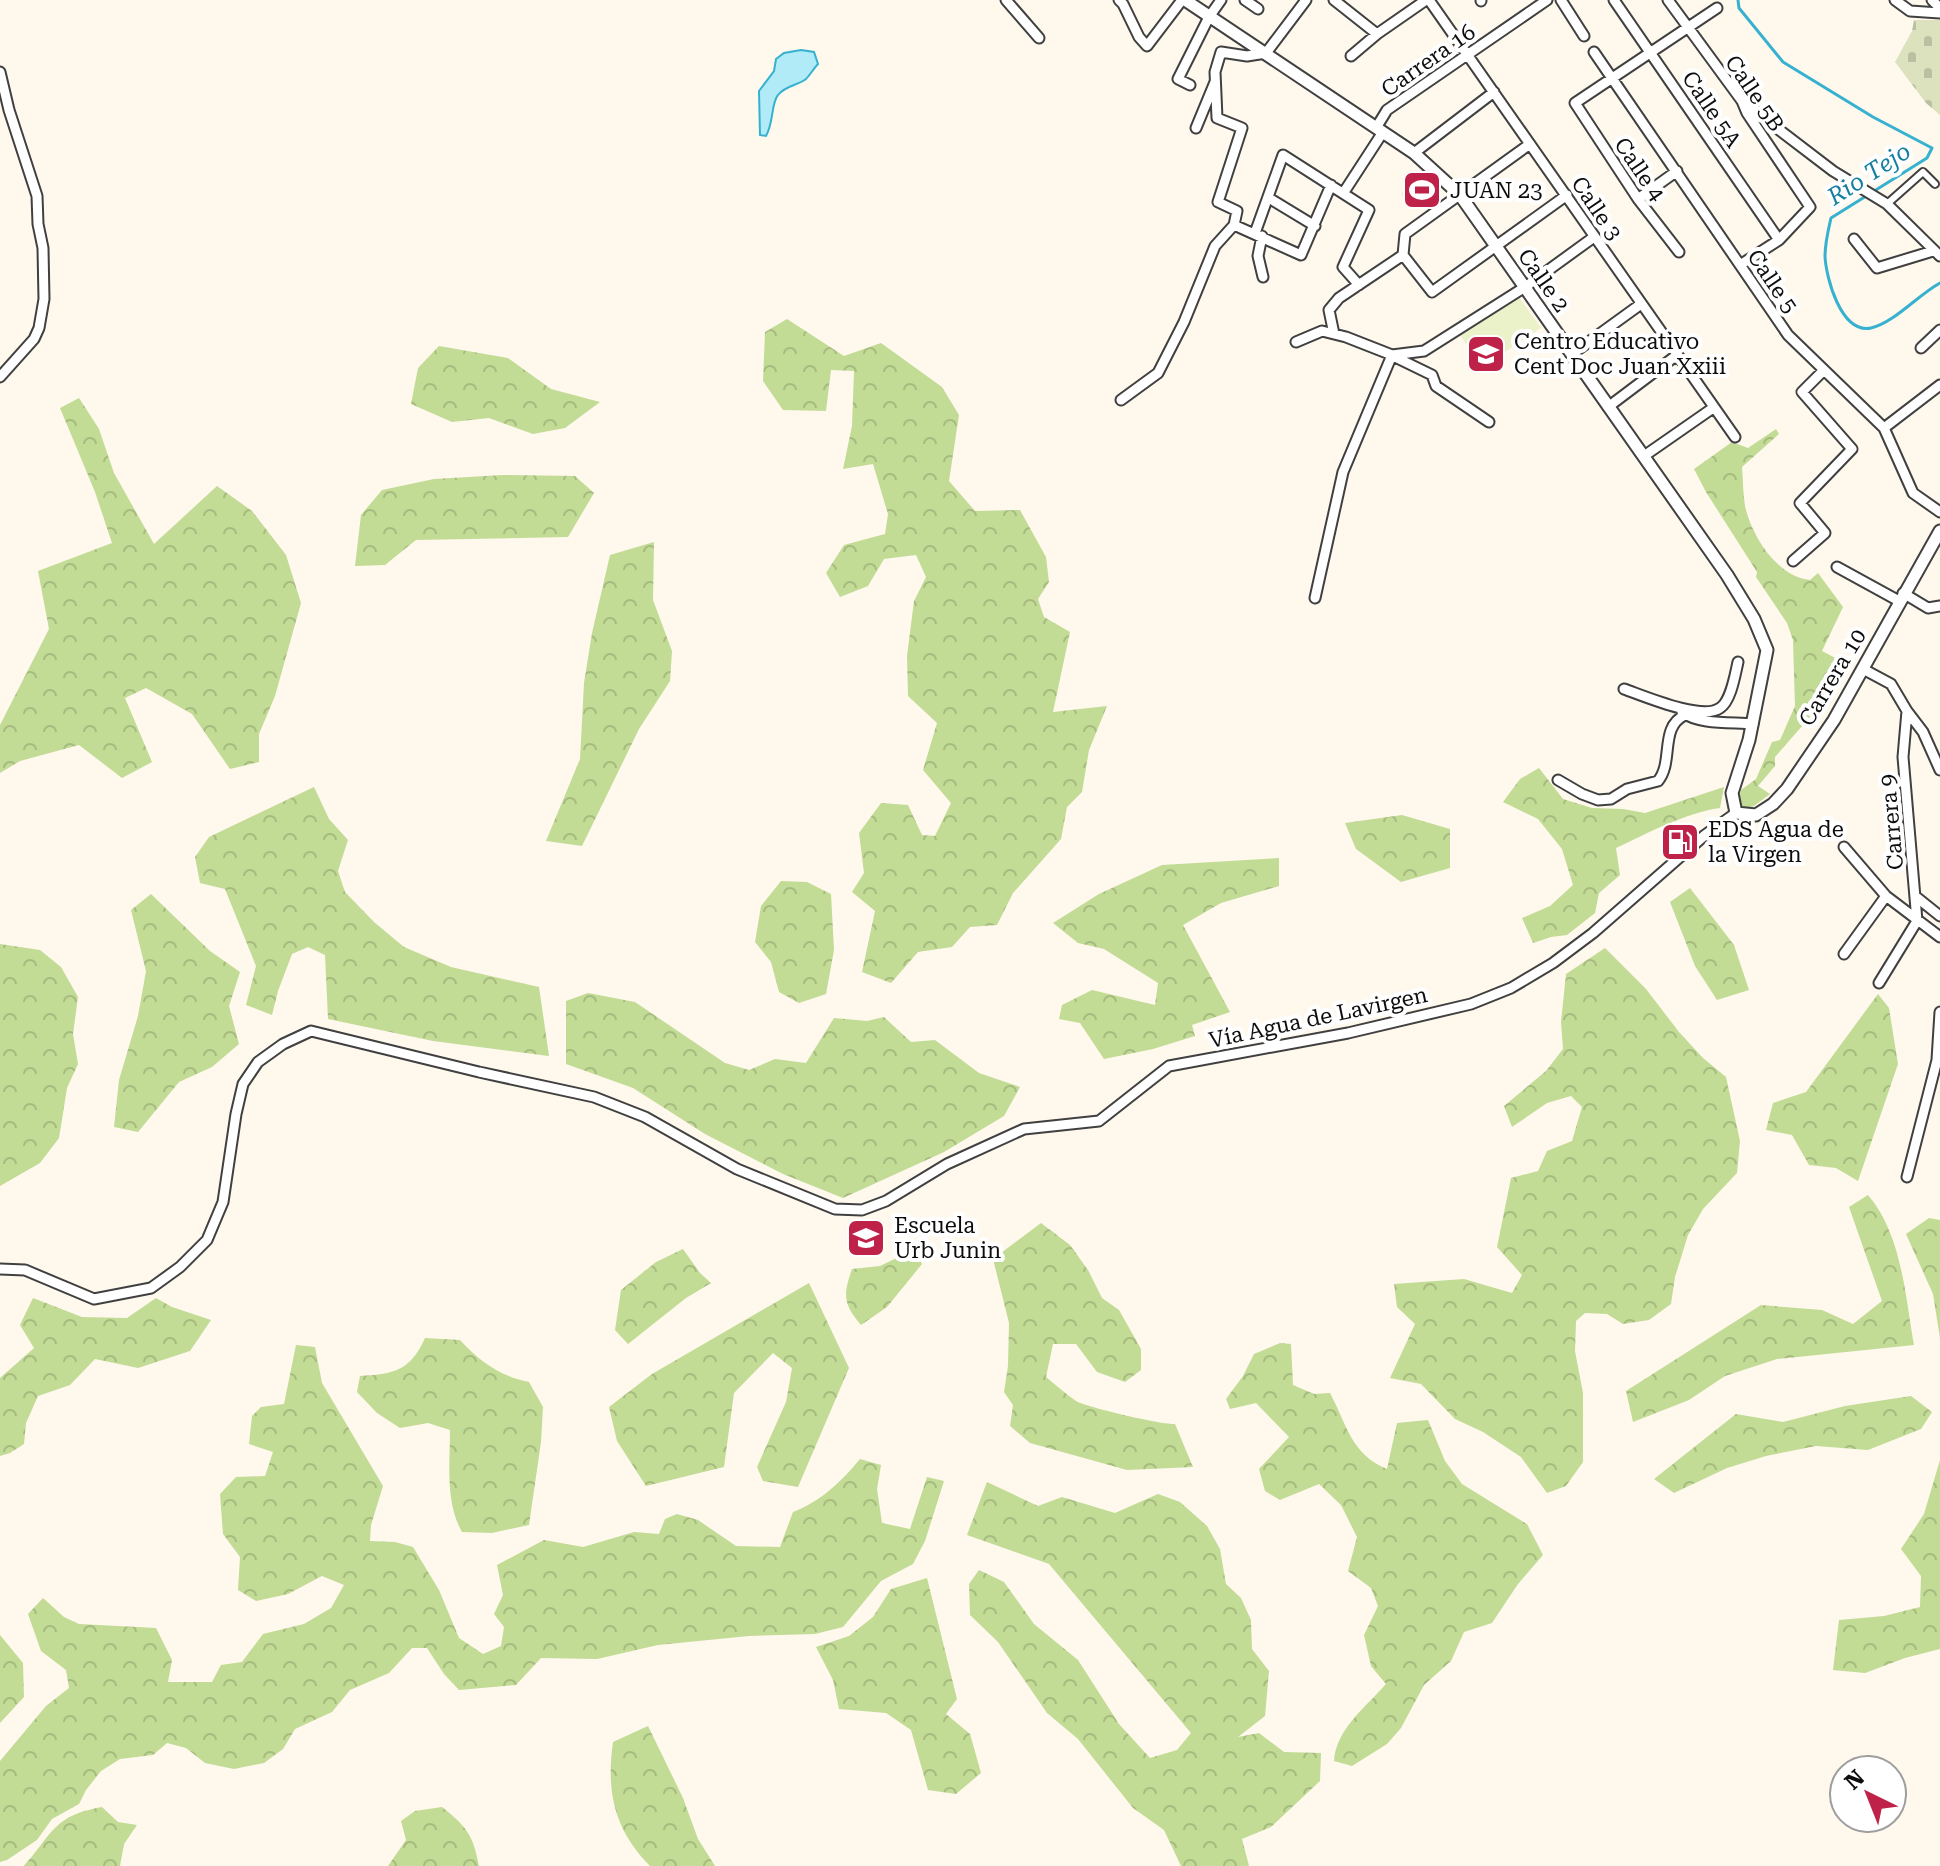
<svg xmlns="http://www.w3.org/2000/svg" width="1940" height="1866" font-family="'Roboto Serif',serif">
<style>
.forest{fill:url(#forest-crowns)}
.cemetery{fill:url(#cemetery-stones)}
.pitch{fill:#ebf1c8}
.water{fill:#b1ebf7;stroke:#36b1d0;stroke-width:2}
.lines{fill:none;stroke-linecap:round;stroke-linejoin:round}
.stream{stroke:#36b1d0;stroke-width:3}
.pedestrian-casing{stroke:#404040;stroke-width:10}
.minor-casing{stroke:#404040;stroke-width:13}
.tertiary-casing{stroke:#404040;stroke-width:15}
.pedestrian{stroke:#fff;stroke-width:6}
.minor{stroke:#fff;stroke-width:9}
.tertiary{stroke:#fff;stroke-width:11}
.labels{text-anchor:middle;stroke-width:8;stroke-linejoin:round;paint-order:stroke}
.street-label{font-size:22px;fill:#0d0d0d;stroke:#fff}
.poi-label{font-size:22px;fill:#0d0d0d;stroke:#fff;text-anchor:start}
.water-label{font-size:24px;font-style:italic;fill:#147fa1;stroke:#fff}
</style>
<defs>
<pattern id="forest-crowns" width="20" height="18" patternUnits="userSpaceOnUse" patternTransform="scale(2)"><rect width="20" height="18" fill="#c2db95"/><path d="M2 6a3 3 0 1 1 6 0M12 15a3 3 0 1 1 6 0" fill="none" stroke="#a6bb7f"/></pattern>
<pattern id="cemetery-stones" width="16" height="16" patternUnits="userSpaceOnUse" patternTransform="scale(2)"><rect width="16" height="16" fill="#dce1be"/><path d="M2 7V4a2 2 0 0 1 4 0v3zM10 15v-3a2 2 0 0 1 4 0v3z" fill="#bcc0a2"/></pattern>
</defs>
<rect width="100%" height="100%" fill="#fff8ed"/>
<path class="forest" d="M787,319L844,356L881,343L942,387L959,415L949,481L975,511L1020,510L1046,557L1049,582L1038,599L1044,617L1070,632L1053,712L1107,706L1089,750L1082,792L1067,807L1061,839L1013,893L997,925L970,927L952,947L918,952L891,983L862,972L875,911L852,892L864,873L859,833L881,803L908,805L922,835L935,836L951,803L923,770L937,723L908,696L907,656L914,601L926,577L916,555L884,559L868,586L840,597L826,573L844,545L885,534L888,514L873,464L843,469L852,426L854,371L831,370L826,411L783,410L763,381L765,332Z
M439,346L508,358L551,389L600,402L565,428L533,434L489,418L452,422L411,404L418,368Z
M79,398L99,429L114,473L154,544L217,486L252,511L286,555L301,603L275,696L259,734V762L230,769L192,714L146,688L125,698L152,762L122,778L79,745L20,761L0,773V725L49,629L38,571L112,543L95,492L60,408Z
M1776,429L1779,434L1742,467C1743,480 1743,494 1745,506C1751,535 1777,577 1810,580L1818,573L1843,607L1822,651L1845,663L1826,685L1807,713L1810,717L1775,757V766L1758,786L1770,794L1754,806L1743,809L1738,803L1741,790L1756,779L1772,742L1780,740L1795,706L1793,640L1787,623L1756,577L1757,572L1706,492L1694,469L1732,442L1748,448Z
M503,475L575,476L594,493L568,537L416,540L385,565L355,566L361,515L382,490L434,479Z
M654,542L653,600L672,651L670,681L639,729L582,846L546,841L580,759L584,683L592,633L610,555Z
M1539,768L1563,799L1592,808L1623,809L1645,813L1724,787L1720,808C1685,813 1648,833 1616,848L1620,875L1599,893L1595,913L1567,935L1551,937L1533,943L1522,918L1550,906L1573,885L1562,849L1538,819L1503,802L1520,779Z
M314,787L329,819L348,840L338,871L345,892L374,922L404,947L451,967L539,987L549,1056L433,1041L328,1019L325,955L308,947L292,954L278,991L272,1015L246,1005L256,966L225,889L200,883L195,857L209,837Z
M1402,815L1450,829V868L1401,882L1356,849L1345,823Z
M1279,858V886L1221,903L1183,925L1230,1012L1192,1025L1195,1036L1153,1049L1104,1059L1080,1023L1059,1019L1062,1005L1092,990L1155,1005L1158,983L1104,949L1078,943L1053,923L1099,894L1162,865Z
M781,881L807,882L831,894L834,950L826,994L799,1003L779,992L771,962L755,942L761,906Z
M1690,888L1734,945L1749,990L1717,1000L1695,966L1670,902Z
M151,894L210,951L240,972L229,1006L239,1044L212,1067L179,1082L138,1132L114,1127L119,1080L138,1016L146,971L131,910Z
M0,944L40,950L61,967L78,997L73,1034L78,1064L67,1088L59,1138L40,1163L0,1186Z
M1605,948L1646,989L1679,1032L1703,1058L1726,1077L1740,1141L1737,1173L1703,1209L1688,1235L1675,1277L1671,1304L1649,1320L1623,1324L1607,1314L1585,1313L1576,1321L1575,1351L1583,1393V1462L1566,1486L1547,1493L1521,1457L1483,1432L1455,1419L1421,1384L1390,1378L1415,1324L1397,1307L1394,1284L1464,1279L1512,1293L1522,1275L1497,1247L1511,1178L1538,1171L1547,1151L1572,1141L1582,1107L1571,1096L1547,1103L1512,1127L1504,1106L1546,1071L1563,1049L1561,1022L1566,974Z
M588,993L635,1002L725,1063L749,1070L775,1059L806,1063L834,1018L867,1021L884,1017L911,1042L935,1040L979,1073L1020,1087L1004,1116L944,1152L843,1198L783,1174L705,1134L633,1088L566,1064V1001Z
M1878,994L1889,1008L1898,1064L1858,1181L1836,1168L1809,1165L1792,1135L1766,1130L1773,1103L1806,1092Z
M1868,1195C1902,1235 1905,1295 1914,1345L1777,1359L1725,1376L1689,1400L1633,1422L1626,1391L1761,1305L1822,1310L1853,1324L1882,1301L1849,1207Z
M1929,1218L1940,1220V1338L1933,1294L1906,1234Z
M1041,1223L1070,1245L1088,1270L1102,1298L1119,1310L1141,1349V1370L1125,1382L1097,1372L1076,1344H1053L1046,1377C1056,1385 1066,1394 1076,1401C1086,1407 1162,1425 1175,1424L1193,1467L1127,1470L1030,1443L1010,1426L1013,1405L1004,1392L1008,1366L1009,1323L993,1259Z
M683,1249L700,1273L711,1283L686,1298L628,1344L615,1330L621,1290L656,1262Z
M915,1249L922,1264L887,1307L861,1325C843,1304 843,1295 852,1269L880,1266Z
M809,1283L849,1368L798,1487L763,1481L757,1467L786,1402L792,1368L773,1353L734,1393L724,1467L646,1486L617,1441L609,1407L652,1374Z
M33,1298L82,1317L127,1318L156,1298L172,1307L211,1320L190,1351L138,1368L95,1359L70,1385L38,1396L26,1423L24,1444L10,1453L0,1456V1378L34,1348L20,1325Z
M425,1338L460,1340C480,1362 500,1376 529,1382L543,1407L541,1442L529,1525L492,1533L462,1532C445,1502 450,1464 450,1430L428,1423L400,1428L377,1413L357,1392L360,1376C392,1374 410,1372 425,1338Z
M1280,1343L1291,1344L1293,1385L1314,1394L1330,1393C1347,1425 1351,1454 1387,1469L1397,1423L1428,1420L1445,1461L1462,1484L1527,1524L1543,1555L1518,1584L1492,1623L1464,1632L1451,1661L1424,1685L1401,1728L1387,1744L1352,1766L1334,1761C1336,1729 1366,1707 1386,1684L1371,1666L1364,1635L1378,1606L1371,1588L1348,1571L1357,1537L1341,1505L1319,1484L1280,1500L1265,1491L1259,1469L1289,1437L1256,1403L1230,1409L1226,1399L1243,1376L1254,1354Z
M296,1345L315,1347L322,1383L383,1486L371,1525L370,1541L395,1542L413,1547L439,1590L459,1638L483,1654L501,1646L504,1627L494,1614L503,1595L497,1565L544,1540L583,1547L634,1532L659,1534L665,1519L677,1514L698,1520L736,1546L780,1547L793,1512C820,1502 842,1481 860,1459L881,1465L877,1489L882,1523L910,1529L927,1477L944,1481L925,1541L913,1564L881,1581L843,1627L815,1634L749,1636L658,1645L597,1659L541,1658L516,1685L459,1690L444,1674L427,1648H412L389,1673L350,1690L332,1712L295,1729L283,1749L264,1763L234,1769L205,1763L186,1748L167,1743L153,1755L120,1759L101,1771L86,1790L79,1804L52,1819L37,1840L7,1860L0,1862V1761L46,1706L69,1688L66,1670L41,1651L28,1614L43,1598L64,1617L79,1624L156,1628L172,1660L168,1682H212L221,1665L242,1662L263,1634L304,1624L331,1608L344,1585L322,1576L288,1594L256,1601L238,1590L240,1557L223,1534L220,1494L236,1477L265,1476L273,1452L249,1444L252,1416L261,1407L284,1404Z
M1911,1396L1932,1412L1921,1429L1868,1450L1816,1446L1766,1456L1727,1468L1674,1493L1654,1479L1736,1414L1783,1422L1845,1406Z
M1940,1460V1649L1905,1658L1865,1673L1833,1670L1839,1620L1884,1616L1920,1607L1921,1576L1901,1549L1924,1514Z
M987,1482L1038,1506L1062,1497L1115,1513L1158,1494L1180,1502L1207,1526L1220,1549L1226,1584L1241,1598L1251,1620L1252,1649L1269,1671L1265,1716L1238,1737L1259,1733L1284,1752L1321,1753L1320,1781L1271,1827L1242,1839L1249,1866H1181L1164,1830L1133,1808L1078,1739L1047,1713L998,1642L970,1615L969,1584L979,1570L1004,1582L1034,1624L1078,1660L1119,1724L1150,1758L1177,1750L1191,1733L1049,1564L967,1535Z
M927,1578L957,1699L946,1714L970,1734L981,1773L956,1794L928,1790L911,1730L886,1713L839,1709L833,1680L816,1647L849,1636L873,1617L891,1589Z
M0,1635L23,1663L24,1697L0,1723Z
M648,1726L683,1798L698,1839L715,1866H650C614,1829 606,1792 613,1742Z
M102,1807L118,1822L137,1825L124,1844L120,1866H24C54,1832 53,1816 102,1807Z
M442,1807C467,1827 473,1835 479,1866H388L406,1840L401,1821L415,1811Z"/>
<path class="cemetery" d="M1914,20H1940V115L1926,103L1895,62L1912,31Z"/>
<path class="pitch" d="M1425,169L1443,185L1418,210L1401,194Z
M1518,296L1541,328L1482,367L1460,335Z"/>
<path class="water" d="M801,50L814,52L818,64C814,68 810,75 806,79C797,86 786,85 778,95C771,103 774,122 766,136L760,135L759,91L774,71L776,59L784,53Z"/>
<g class="lines">
<path class="stream" d="M1738,0L1739,8L1783,62L1873,117L1932,148L1927,158L1831,218C1828,231 1825,243 1825,256C1826,278 1841,334 1871,328C1894,323 1919,294 1940,283"/>
<defs>
<path id="pedestrian" d="M1887,204L1923,172L1935,184"/>
<path id="minor" d="M1006,0L1039,38
M1119,0L1123,4L1139,37L1147,46L1182,0
M1245,0L1258,9
M1334,0L1377,34
M1429,0L1735,437
M1481,0V1
M1561,0L1584,36
M1614,0L1779,240
M1668,0L1742,101L1747,113L1810,207L1779,240L1740,265
M1895,0L1910,11L1940,13
M1932,0L1940,8
M1594,52L1788,335L1884,428L1913,493L1940,512
M1351,56L1377,34L1426,0
M0,72L9,110L37,196L38,224L43,248L44,299L39,328L34,339L0,377
M1190,85L1178,79L1209,17L1221,0
M1744,103L1833,171L1887,204L1940,256
M1196,128L1215,82
M1376,128L1387,110L1547,0
M1414,153L1494,92
M1344,192L1383,132
M1269,198L1315,226
M1638,199L1677,171
M1234,225L1301,255L1331,185
M1255,233L1283,155L1369,210L1343,267L1359,285
M1262,236L1258,256L1263,277
M1854,239L1877,268L1933,251
M1679,252L1638,199L1575,103L1717,8
M1403,255L1432,292L1567,195
M1403,255L1405,234L1530,144
M1334,334L1329,310L1339,298L1403,255
M1296,342L1322,331L1346,337L1392,355L1424,351L1525,287L1594,237
M1921,348L1940,330
M1572,354L1641,304
M1395,357L1432,375L1436,386L1489,422
M1121,400L1158,373L1184,322L1215,246L1234,225L1237,211L1218,202L1242,128L1217,118L1215,72L1221,52L1247,56L1266,53L1306,0
M1608,407L1677,355
M1884,428L1940,385
M1644,456L1713,408
M1793,561L1825,533L1800,503L1852,449L1802,392L1823,371
M1837,567L1899,601
M1903,593L1928,608L1940,606
M1315,598L1343,472L1392,355
M1863,669L1891,684L1907,711L1903,757L1917,921L1879,983
M1624,689C1644,696 1702,721 1720,708C1731,701 1735,675 1738,662
M1907,711L1923,732L1940,770
M1682,712C1699,725 1732,722 1753,724
M1558,780L1582,794L1598,800L1611,799L1627,789L1658,781C1674,762 1659,727 1685,715
M1844,847L1886,896L1940,937
M1915,896L1940,916
M1844,954L1886,896
M1907,1177L1937,1060L1940,1012
M0,1269L25,1270L94,1299L151,1288L180,1267L207,1240L223,1202L236,1114L243,1084L258,1062L283,1044L311,1031L479,1072L594,1097L645,1117L737,1169L835,1209L862,1210L886,1201L947,1164L1024,1129L1099,1121L1169,1066L1348,1033L1471,1004L1511,988L1553,963L1593,933L1705,835L1736,813"/>
<path id="tertiary" d="M1185,0L1414,153L1460,195L1727,575L1754,619L1767,650L1749,740L1732,793L1736,813L1756,815L1773,804L1787,789L1834,720L1940,531"/>
</defs>
<use href="#pedestrian" class="pedestrian-casing"/>
<use href="#minor" class="minor-casing"/>
<use href="#tertiary" class="tertiary-casing"/>
<use href="#pedestrian" class="pedestrian"/>
<use href="#minor" class="minor"/>
<use href="#tertiary" class="tertiary"/>
</g>
<defs>
<symbol id="stadium-square" viewBox="-11 -11 22 22"><rect x="-9" y="-9" width="18" height="18" rx="4" fill="#bf2249" stroke="#fff"/><path d="M0-5a6.5 5 0 1 0 0 10a6.5 5 0 1 0 0-10ZM-3.5-1.8h7v3.6h-7Z" fill="#fff"/></symbol>
<symbol id="school-square" viewBox="-11 -11 22 22"><rect x="-9" y="-9" width="18" height="18" rx="4" fill="#bf2249" stroke="#fff"/><path d="M0-5L7-2L0 1L-7-2ZM-4 1L0 2.5L4 1V4Q0 6-4 4Z" fill="#fff"/></symbol>
<symbol id="fuel-square" viewBox="-11 -11 22 22"><rect x="-9" y="-9" width="18" height="18" rx="4" fill="#bf2249" stroke="#fff"/><path d="M-5.5-6h7V0h2V4h1.3V-2.5L3-4.5l.8-.8L6-3V5H2.5V1h-1V6h-7ZM-4.2-4.7v3.2H.2V-4.7Z" fill="#fff"/></symbol>
</defs>
<g fill-rule="evenodd">
<use href="#stadium-square" x="1400" y="168" width="44" height="44"/>
<use href="#school-square" x="1464" y="332" width="44" height="44"/>
<use href="#fuel-square" x="1658" y="820" width="44" height="44"/>
<use href="#school-square" x="844" y="1216" width="44" height="44"/>
</g>
<g class="labels">
<g class="street-label">
<text transform="translate(1428 60) rotate(-35)" y="8">Carrera 16</text>
<text transform="translate(1755 93) rotate(56)" y="8">Calle 5B</text>
<text transform="translate(1712 109) rotate(56)" y="8">Calle 5A</text>
<text transform="translate(1640 169) rotate(56)" y="8">Calle 4</text>
<text transform="translate(1597 208) rotate(56)" y="8">Calle 3</text>
<text transform="translate(1544 280) rotate(55)" y="8">Calle 2</text>
<text transform="translate(1773 281) rotate(56)" y="8">Calle 5</text>
<text transform="translate(1832 677) rotate(-59)" y="8">Carrera 10</text>
<text transform="translate(1891 822) rotate(-95)" y="8">Carrera 9</text>
<text transform="translate(1318 1017) rotate(-12)" y="8">Vía Agua de Lavirgen</text>
</g>
<g class="poi-label">
<text x="1450" y="198">JUAN 23</text>
<text x="1514" y="349">Centro Educativo<tspan x="1514" dy="25">Cent Doc Juan Xxiii</tspan></text>
<text x="1708" y="837">EDS Agua de<tspan x="1708" dy="25">la Virgen</tspan></text>
<text x="894" y="1233">Escuela<tspan x="894" dy="25">Urb Junin</tspan></text>
</g>
<g class="water-label">
<text transform="translate(1869 174) rotate(-33)" y="8">Rio Tejo</text>
</g>
</g>
<g transform="translate(1868 1794) rotate(317)"><circle r="38" fill="#ffffff" stroke="#9e9e9e" stroke-width="2"/>
<path d="M0-6L14 30L0 20L-14 30Z" fill="#bf2249"/>
<text y="-12" font-size="22" font-weight="bold" text-anchor="middle" fill="#0d0d0d">N</text>
</g>
</svg>
